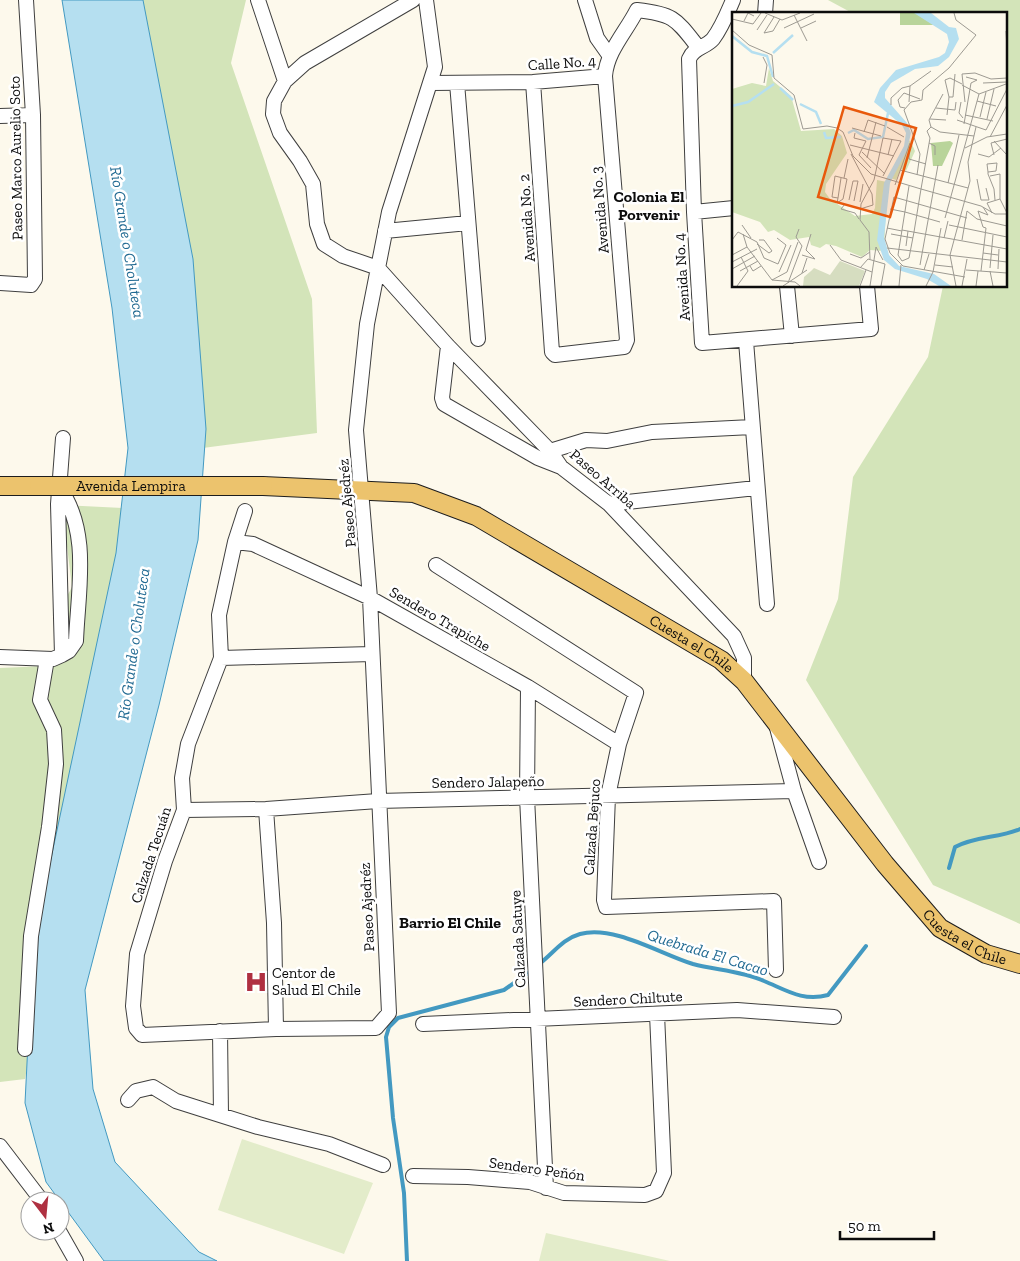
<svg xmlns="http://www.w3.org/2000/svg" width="1020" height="1261" font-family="'Zilla Slab',serif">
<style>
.green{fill:#d3e4b9}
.pitch{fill:#e3ecca}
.water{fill:#b5dff0;stroke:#4399c1}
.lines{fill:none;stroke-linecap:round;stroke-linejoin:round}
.stream{stroke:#4399c1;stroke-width:4}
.minor-casing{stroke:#3f3f3f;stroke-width:16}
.major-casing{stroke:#1d1d1d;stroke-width:20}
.minor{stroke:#fff;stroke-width:14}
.major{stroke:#ecc36d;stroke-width:18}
.major-bridge-casing{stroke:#1d1d1d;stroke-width:20;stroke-linecap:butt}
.major-bridge{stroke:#ecc36d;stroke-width:18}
.labels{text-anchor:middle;stroke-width:5;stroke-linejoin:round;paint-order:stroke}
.street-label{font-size:15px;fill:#0c0c0c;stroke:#fff}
.poi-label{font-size:15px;fill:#0c0c0c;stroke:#fff;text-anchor:start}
.neighbourhood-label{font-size:16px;font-weight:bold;fill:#0c0c0c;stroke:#fff}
.water-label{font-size:16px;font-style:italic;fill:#216a92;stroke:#fff}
.inset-river{fill:none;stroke:#b5dff0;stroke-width:2.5}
.inset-road{fill:none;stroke:#9d9a92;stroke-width:1}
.view{fill:#e8590c;fill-opacity:0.15;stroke:#e8590c;stroke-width:2.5}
.inset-edge{fill:none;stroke:#0c0c0c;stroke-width:2.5}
</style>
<rect width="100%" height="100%" fill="#fdf9ec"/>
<path class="green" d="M102,0H246L231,63L312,299L317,433L180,451Z
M828,0H1020V924L933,885L806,680L838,599L853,477L928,357L943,286H1006V14H854Z
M62,505L143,509L63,854L25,1079L0,1082V668L45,666L58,647L60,609L72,587Z"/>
<path class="pitch" d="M242,1139L373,1183L344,1254L218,1210Z
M546,1233L670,1261H539Z"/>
<path class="water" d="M62,0H143L193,259L206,429L198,540L159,705L85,990L93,1089L115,1162L199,1252L217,1261H104L46,1182L25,1103L33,943L116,553L128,448L112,308Z"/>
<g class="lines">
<path class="stream" d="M949,868L955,847C975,836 999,838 1020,829
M538,965C553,954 562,939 580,934C615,925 660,954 693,964C716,970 742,971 764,981C786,990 803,1002 828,995L866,946
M407,1261L404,1193L393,1118L386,1037L389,1027L398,1018L504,990L531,971"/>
<defs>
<path id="minor" d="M258,0L285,81
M413,0L305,63L285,81L274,101L273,114L280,133L300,161L313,184L317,224L324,244L343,256L378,268L448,346L550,451L561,467L609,504L734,636L744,658V681
M585,0L597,38L609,55
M733,0C727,14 722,27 713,39C705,48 694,47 689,59L694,212L702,343L871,329L867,286
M765,14L766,0
M533,82L552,352L555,355L624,347L627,340L605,76
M431,83L533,82L605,76C607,51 626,32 637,10C674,14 676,19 698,47
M457,83L478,339
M0,116L33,115
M694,212L734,208
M385,231L468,223
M0,283L31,285L35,279L33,115L26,0
M787,286L792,336
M746,341L767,604
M448,346L442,398L444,404L538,458L561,467
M550,451L586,440L607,441L652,432L752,427
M59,487C91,532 78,589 76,641L69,651L62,655
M609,504L756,488
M245,511L235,542L219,615L221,658L188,744L182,778L184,810L165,861L137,954L133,1006L136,1028L142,1035L276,1029L376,1028L389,1013L370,598L356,430L367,324L389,212L435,67L426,0
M235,542L253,544L370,598L528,687L619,744
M436,565L636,693L619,744L608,796L604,900L606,907L774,901L776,970
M0,657L53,659L62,655L58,504L63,438
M221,658L372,654
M528,687L527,797L546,1188
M777,728L794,791L819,862
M266,809L274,923L276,1029
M184,810L266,809L378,801L794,791
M423,1024L737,1010L834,1017
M220,1031L221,1115
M25,1049L31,936L49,827L56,764L54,730L40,700L47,659
M128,1100L136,1091L153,1087L176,1101L258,1127L329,1144L383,1165
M0,1146L42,1201
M413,1176L468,1177L530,1182L564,1193L645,1195L656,1191L664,1173L657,1014
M59,1231L76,1261"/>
<g id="major">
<path d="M0,486H39"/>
<path id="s1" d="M263,486L414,493L476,516L721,660L744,681L885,864L940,928L986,954L1020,964"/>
</g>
</defs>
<use href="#minor" class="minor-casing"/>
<use href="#major" class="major-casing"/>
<use href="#minor" class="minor"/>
<use href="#major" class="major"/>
<defs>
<g id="major-bridge">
<path id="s2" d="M39,486H263"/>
</g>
</defs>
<use href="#major-bridge" class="major-bridge-casing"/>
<use href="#major-bridge" class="major-bridge"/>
</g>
<defs>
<symbol id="hospital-bare" viewBox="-9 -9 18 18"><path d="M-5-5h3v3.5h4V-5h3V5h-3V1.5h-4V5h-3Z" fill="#af3041" stroke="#fff" stroke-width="2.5" paint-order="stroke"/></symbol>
</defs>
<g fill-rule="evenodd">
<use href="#hospital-bare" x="240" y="966" width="32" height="32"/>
</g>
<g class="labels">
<g class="street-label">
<text transform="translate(562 63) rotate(-4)" y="5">Calle No. 4</text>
<text transform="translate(16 158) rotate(-91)" y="5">Paseo Marco Aurelio Soto</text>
<text transform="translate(600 210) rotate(-95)" y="5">Avenida No. 3</text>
<text transform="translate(527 218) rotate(-94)" y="5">Avenida No. 2</text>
<text transform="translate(682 277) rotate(-94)" y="5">Avenida No. 4</text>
<text transform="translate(603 479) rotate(41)" y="5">Paseo Arriba</text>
<text dy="5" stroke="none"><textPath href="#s2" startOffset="92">Avenida Lempira</textPath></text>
<text transform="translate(347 503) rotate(-95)" y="5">Paseo Ajedréz</text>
<text transform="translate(440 619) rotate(30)" y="5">Sendero Trapiche</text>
<text dy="5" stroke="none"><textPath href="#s1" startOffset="468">Cuesta el Chile</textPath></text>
<text transform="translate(488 782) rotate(-1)" y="5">Sendero Jalapeño</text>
<text transform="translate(592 827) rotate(-86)" y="5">Calzada Bejuco</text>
<text transform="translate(151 855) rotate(-72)" y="5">Calzada Tecuán</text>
<text transform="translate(367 907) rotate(-93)" y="5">Paseo Ajedréz</text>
<text dy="5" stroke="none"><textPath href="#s1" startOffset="874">Cuesta el Chile</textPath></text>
<text transform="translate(518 939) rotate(-93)" y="5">Calzada Satuye</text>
<text transform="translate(628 999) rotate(-3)" y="5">Sendero Chiltute</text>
<text transform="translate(537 1169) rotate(8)" y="5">Sendero Peñón</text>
</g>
<g class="poi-label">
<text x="272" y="978">Centor de<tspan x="272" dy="17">Salud El Chile</tspan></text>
</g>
<g class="neighbourhood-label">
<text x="649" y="202">Colonia El<tspan x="649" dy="18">Porvenir</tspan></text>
<text x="450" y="928">Barrio El Chile</text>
</g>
<g class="water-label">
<text transform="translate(128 242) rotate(81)" y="6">Río Grande o Choluteca</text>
<text transform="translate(133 644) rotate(-82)" y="6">Río Grande o Choluteca</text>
<text transform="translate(708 952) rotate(17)" y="6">Quebrada El Cacao</text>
</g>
</g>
<g transform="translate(732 12)">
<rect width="275" height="275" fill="#fdf9ec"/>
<path d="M37,56L41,69L59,84L69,119L102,117L110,124L115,141L94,172L93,180L98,187L123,204L140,202L143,196L145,168L155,170L152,239L138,238L130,245L104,234L94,232L88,236L79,233L77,225L58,228L42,218L36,220L28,210L0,200V77L20,71L34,74ZM178,128L183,139L174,159L169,157L164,168L158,166Z" fill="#d3e4b9"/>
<path d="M168,1H183L202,13H168ZM218,129L221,131L210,154H201L199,131Z" fill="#b9d49a"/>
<path d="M108,249L133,259L127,274H71L72,265L79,259L82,256L98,263Z" fill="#d6ddc0"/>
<path d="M182,1H199L217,15L224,16L227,27L217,45L206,54L183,57L159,71L153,80V86L175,111L179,121L175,138L158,171L152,225L157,243L167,254L202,262L219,274H207L195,267L163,257L152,248L145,228L152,171L172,134L174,121L170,113L142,90L148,76L164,58L207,45L213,41L217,30L215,22Z" fill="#b5dff0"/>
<path class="inset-river" d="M0,24L20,40L35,44L41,65M41,41L61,23M48,76L61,88M68,92L84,100L89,112M0,94L16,90L42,72M92,120L94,126L109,125M116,121L122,118L136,127L151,125L156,101"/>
<path class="inset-road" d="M33,1L50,8L68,1M62,3L75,29M0,7L21,12L29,1M12,9L16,1L22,4M52,16L82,2M69,16L84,9M0,18L17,33L40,43L42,66L62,83L71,117L95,114L105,116L111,120L121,144L139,162L189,177L182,220M25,18L35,3M274,19L275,37M32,21L41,19L48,7M32,21L42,5M31,45L35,53L32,71M251,71L274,70M230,73L247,82M247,82L274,72M217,85H221L223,62M245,89L264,94M177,90L178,74M229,90L227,101L231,106M233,90L230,62L243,61L259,67L275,66M159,93V86L170,76L178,74L199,59M173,96L168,95L166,88L172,81L188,87M204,96L223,98L224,90M215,103L217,85L213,68L218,66L230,72M233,103L261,109M248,105L254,80M198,107L214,108M255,107L262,77M225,108L254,118L275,77M232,112L239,71L245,68L234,65M155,115L172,125M199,115L195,119L198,126L189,177L249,194L263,202H275M199,115L208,120L242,124M199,115L197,108L211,82M120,116L149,124M132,120L136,108L153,114M123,121L122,126L134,129L127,143L139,156M258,125L275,93M262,129L275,143M197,131L203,134V143M118,133L162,144M233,136L255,125L275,122M130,140L153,162M177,141V147L194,152M119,142L140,182L141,193L128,197M246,142L257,145L269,136M156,143L160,127M262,143L259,131L275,127M135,146L144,110M168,158L236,176M256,160L264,159L265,151L255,152L256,160V162L262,177L263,188M185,163L188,142L172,98L179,90L190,88L191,78L217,56L244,23L224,8L222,1M103,164L115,167L111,187L105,191L106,186L100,185ZM258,164L268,162V187L275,201M112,166L116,147M245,167L249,188H257L254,176M216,171L227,123M163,173L178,131M177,174L170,218L275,237M106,186L109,166M117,188L121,169H126L122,189M128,190L131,172M113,192L109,197L123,201L127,207M158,197L173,200M173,200L208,210M260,201L255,191L268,187M213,206L247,82M10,213L19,226M217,213L275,225M155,216L170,219M11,222L15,235L40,268M159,222L181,226M212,226L216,209M0,228L6,220L25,230M230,228L235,199L245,207L275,214M25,230L32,246L46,252L54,233L45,226M25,232L37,241L40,239L32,228H27M98,233L109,248L140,260M174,234L176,219M155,236L275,250M251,241L266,243M118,242L129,246L138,240M0,243L15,235M70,243L83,247L74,238L79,222M138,247L137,220L128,208L129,192L142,168L151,126L169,129L151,164M170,249L177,246L182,220M170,249L166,243L170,218M0,250L25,237M188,253L206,153M203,253L221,255M18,254L21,259L29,254M128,256L136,247L153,252L149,274M258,256L261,223M0,257L23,244M266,257L267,237M192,258L197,242M234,258L275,261M8,259L26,249M249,259L254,216L251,215L246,199L256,203L251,195M258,259L261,274M47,260L59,233M70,261L75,246M233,265L171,254L158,241L153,227L162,185L235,206M40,268L55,260L66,230M40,268L63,270L68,274M56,271L70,234L64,225L67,217M5,274L16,259L9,245M51,274L75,258M128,274L134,258M138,274L144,235L151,248M167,274L169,253M194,274L201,260L209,216M224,274L218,243L238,169L236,150L244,115M230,274L235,247M244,274L246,259"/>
<path class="view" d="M112,95L184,116L158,205L86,185Z"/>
<rect width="275" height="275" class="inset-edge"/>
</g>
<g transform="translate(45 1216) rotate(164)"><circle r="24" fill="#ffffff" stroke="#9e9e9e"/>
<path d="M0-4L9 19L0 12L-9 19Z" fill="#af3041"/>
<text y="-8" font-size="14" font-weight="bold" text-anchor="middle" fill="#0c0c0c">N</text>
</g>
<path d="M840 1231v8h94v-8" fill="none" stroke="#0c0c0c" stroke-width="2.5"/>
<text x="848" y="1231" font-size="15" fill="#0c0c0c" stroke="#ffffff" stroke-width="4" paint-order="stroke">50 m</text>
</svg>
